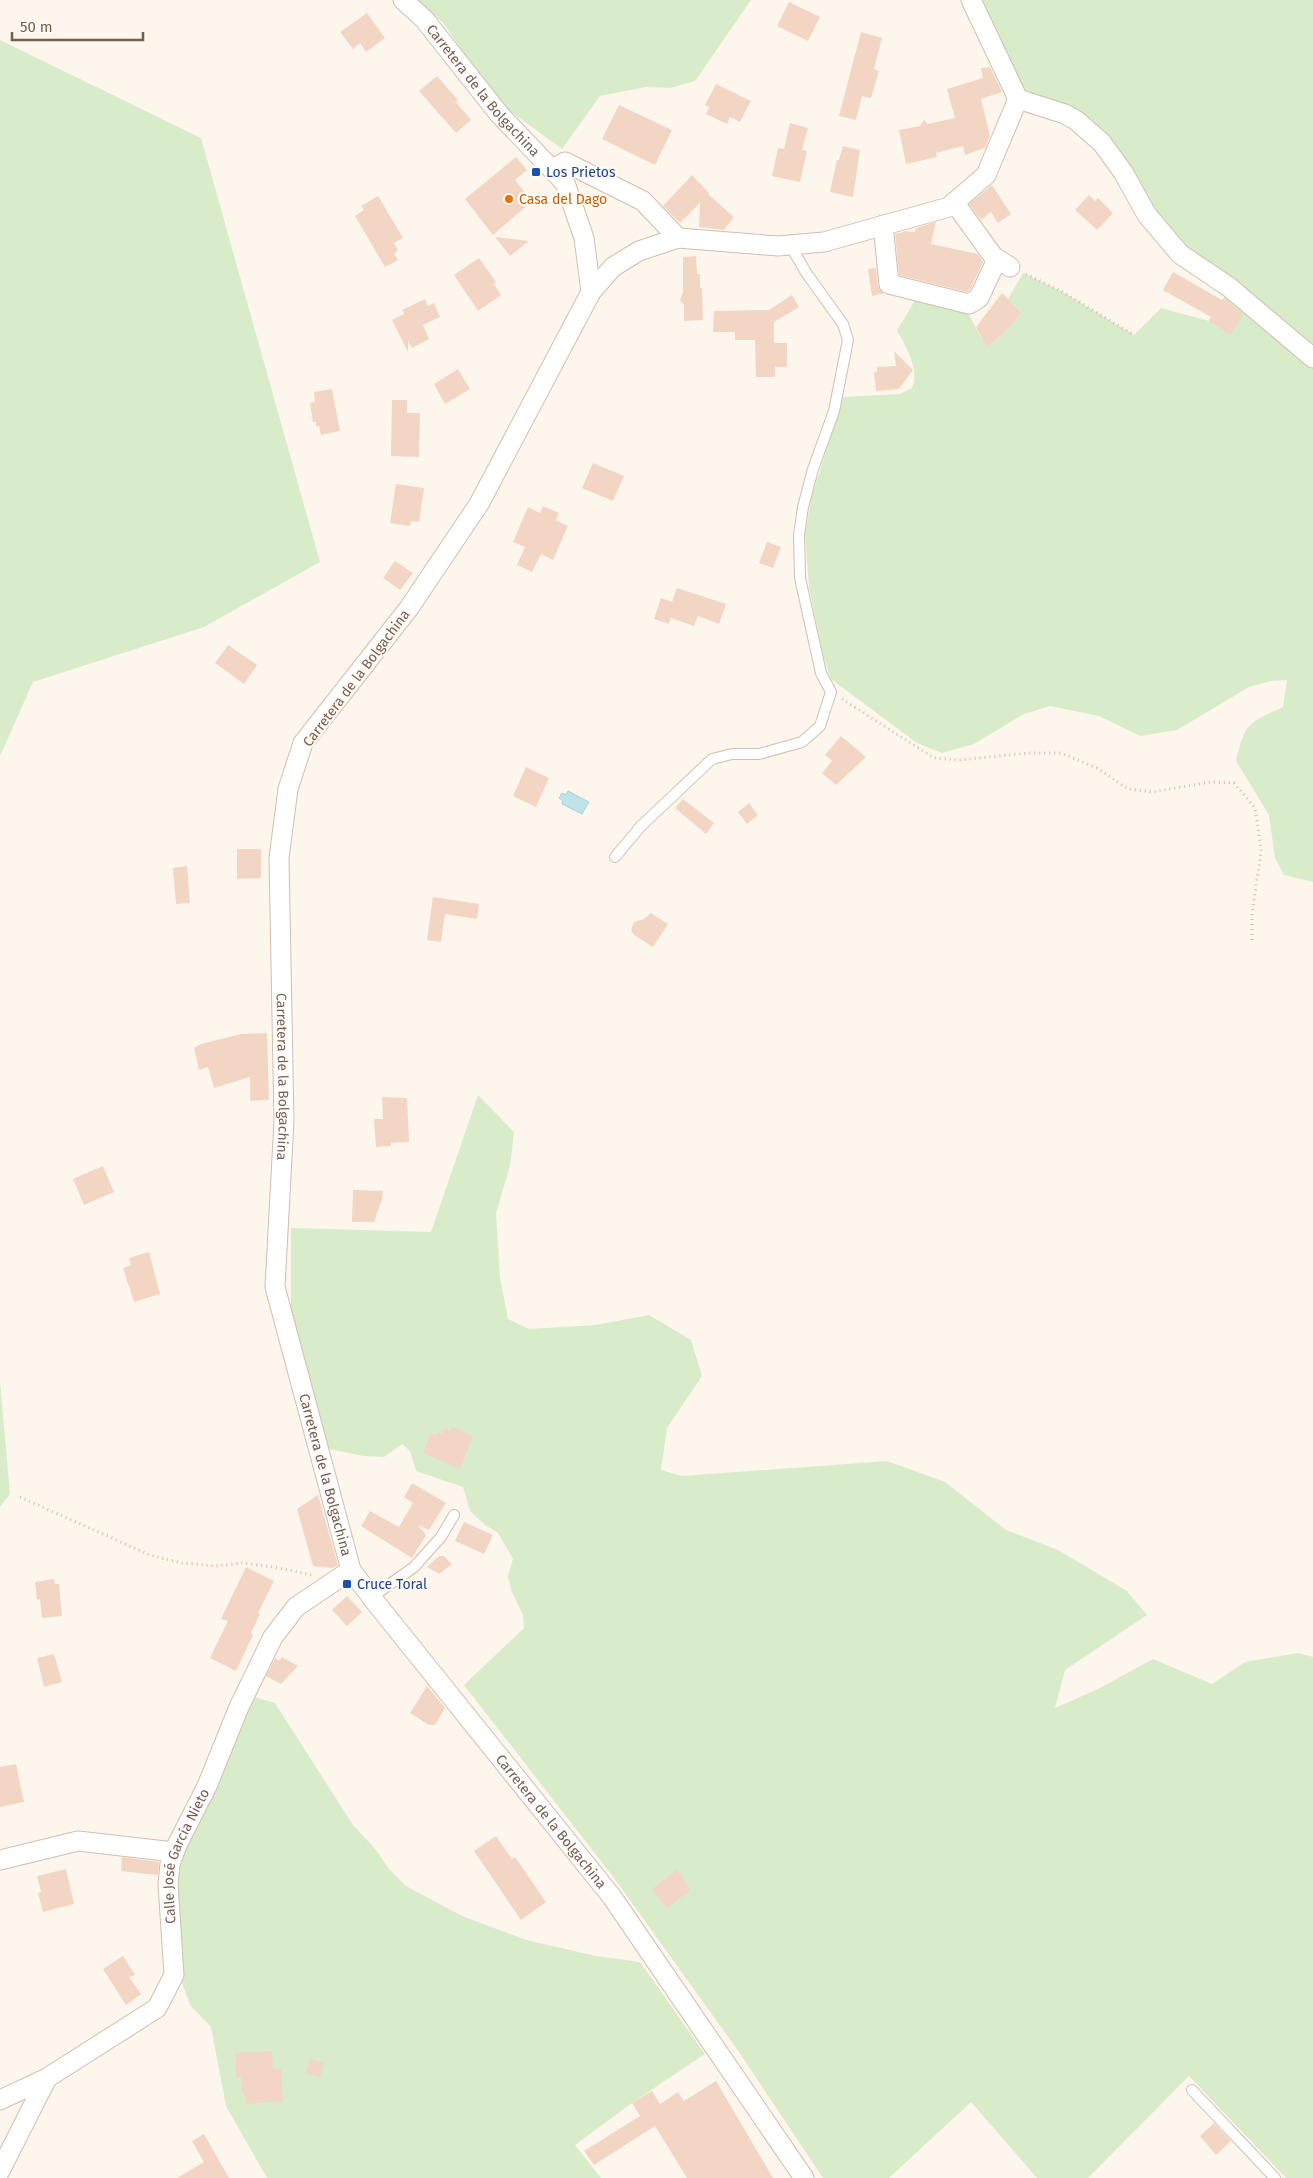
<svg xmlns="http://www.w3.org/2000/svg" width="1313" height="2178" font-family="'Fira Sans',sans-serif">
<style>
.green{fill:#d8ecc9}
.water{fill:#bfe3e8;stroke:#a5d3da}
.building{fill:#f3d5c3}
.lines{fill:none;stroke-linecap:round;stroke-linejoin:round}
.service-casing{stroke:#d1beb0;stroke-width:12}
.minor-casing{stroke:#d1beb0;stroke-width:21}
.path{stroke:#d9b8a5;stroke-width:3;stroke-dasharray:1 4;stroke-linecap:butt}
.service{stroke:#fff;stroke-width:10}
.minor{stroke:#fff;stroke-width:19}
.transit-dot{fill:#1a4fb4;stroke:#fffaf3;stroke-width:2}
.food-dot{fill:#e8710a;stroke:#fffaf3;stroke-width:2}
.labels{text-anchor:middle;stroke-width:4.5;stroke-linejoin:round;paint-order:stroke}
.street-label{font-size:14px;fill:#7a5c4d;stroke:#fffaf3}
.transit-label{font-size:14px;fill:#164399;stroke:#fffaf3;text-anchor:start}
.food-label{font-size:14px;fill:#c56008;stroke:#fffaf3;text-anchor:start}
</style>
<rect width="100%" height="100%" fill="#fdf6ec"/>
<path class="green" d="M417,0H751L695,81L670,88L646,87L600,96L562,149L510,111L478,75L444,24Z
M971,0H1313V882L1284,875L1275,858L1269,815L1236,761C1245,723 1248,723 1283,707L1287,680L1271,681L1249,687L1177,730L1140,736L1099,716L1050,706L1024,714L974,744L942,753L917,743L831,679L823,655L809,587L805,534L812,496L843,397L900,394L912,388C920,369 906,347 897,330L916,299L968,313L986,347L1002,335L1022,313L1008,299L1023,273L1061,291L1134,335L1161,308L1209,321L1225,296L1180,254L1102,143L1028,102Z
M0,40L201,138L320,562L204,627L33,682L0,756Z
M478,1095L514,1132L510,1166L496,1213L500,1278L508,1319L529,1329L596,1325L649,1315L691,1340L702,1376L667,1428L661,1470L682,1476L887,1461L945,1482L1006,1530L1058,1550L1127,1591L1147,1615L1065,1670L1055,1708L1100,1688L1153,1659L1212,1684L1245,1662L1298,1653L1313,1657V2178H1286L1189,2076L1088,2178H1037L971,2102L889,2178H823L739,2052L614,1878L464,1685L524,1628L523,1615L511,1590L508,1576L513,1559L498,1533L485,1525L470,1511L463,1487L416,1471L410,1451L402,1444L384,1457L364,1456L329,1449L291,1318V1228L431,1232Z
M0,1381L10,1494L0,1507Z
M251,1696L275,1703L353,1825L376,1850L389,1869L406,1886L462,1916L526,1940L596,1956L640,1962L705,2054L632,2103L575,2145L601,2178H267L226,2106L211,2027L190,2005L180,1977L176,1870Z"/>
<path class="water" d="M568,791L589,802L582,814L562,804L563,801L559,798L562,793L566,795Z"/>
<path class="building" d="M789,2L820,17L808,41L777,26Z
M367,13L385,38L366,52L360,43L353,49L340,32Z
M861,32L882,38L874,69L879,71L871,98L862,96L856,120L839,116Z
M990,67L1002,92L981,99L990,136L985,148L965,155L963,146L936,153L937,157L906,164L899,130L920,126L924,120L928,124L955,118L947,89L983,78L981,68Z
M437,76L458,100L456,102L471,120L456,133L419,91Z
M716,84L751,101L740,122L730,117L727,124L706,114L709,107L705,105Z
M619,105L672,130L655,165L602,139Z
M790,123L808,128L802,150L807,151L800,182L772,176L778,148L784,149Z
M843,146L860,150L853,197L830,192L837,160H839Z
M516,157L527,170L515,180L528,196L524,199L529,204L493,235L465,199Z
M692,175L709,193L708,194L734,217L724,230L699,227L700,203L680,223L663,206Z
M992,185L1011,214L998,223L991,212L981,220L969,204Z
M1089,195L1095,201L1098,198L1113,213L1097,230L1075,210Z
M378,196L403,238L394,243L398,250L394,253L398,260L385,267L355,216L364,210L361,206Z
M936,222L931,244L978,254L983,262L970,290L967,292L899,275L895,234L906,231L915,232L916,228Z
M495,237L529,241L510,256Z
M696,256L697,274H700V288H702L703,320L684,321V305L680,300L683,292V257Z
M479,258L496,282L494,284L501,295L478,311L454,275Z
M876,268L878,286L884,293L872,296L868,269Z
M1173,272L1222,300L1224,298L1243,314L1231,335L1209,321L1211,317L1163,290Z
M1002,293L1022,313L1002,335L986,347L976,327Z
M792,295L799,307L774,322V343H787V367H775V377H756L755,340H735V332H713L714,311L769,310Z
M425,299L428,306L434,303L440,317L423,325L429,339L412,348L408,341V352L392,320L404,314L402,310Z
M894,351L913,370L899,389L876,391L874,372H877V367L896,366Z
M458,369L470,389L445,404L434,384Z
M332,389L340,431L321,435L319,426H316V422H313L310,403L315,402L314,392Z
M392,400H407V413H420L419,457L391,456Z
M593,463L624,476L613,501L582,488Z
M396,484L424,488L419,522L411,521L410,526L390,523Z
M543,506L559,513L556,520L568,526L553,560L541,554L532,572L517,565L525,547L513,542L528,507L540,513Z
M767,542L781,547L773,568L759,563Z
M395,561L413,573L400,590L383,578Z
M677,588L726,604L719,624L698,616L694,626L671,618L669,624L654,619L661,598L672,602Z
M228,645L257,665L244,684L215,663Z
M841,736L866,757L836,785L822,773L832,761L825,755Z
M526,767L549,778L536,807L513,796Z
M683,799L714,823L706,834L675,808Z
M749,803L758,815L747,824L738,812Z
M237,849H261V878L237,879Z
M187,866L190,903L176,904L173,868Z
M433,897L479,904L477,919L445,914L441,942L427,940Z
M651,913L668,924L653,947L634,935L631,930L634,922L644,919Z
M267,1033L269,1100L250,1101V1077L214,1088L208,1067L199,1070L194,1048L201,1044L241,1034Z
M382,1097L407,1098L409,1142L391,1143V1146L376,1147L374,1119H383Z
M103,1166L114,1192L84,1205L73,1179Z
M353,1190L383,1191L382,1199L374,1222H352Z
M149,1252L160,1294L134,1302L123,1268L131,1265L129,1258Z
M452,1427L473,1436L460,1469L423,1453L431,1433L436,1435L438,1432L442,1434L445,1428L450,1431Z
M412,1483L446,1503L429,1530L418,1525L426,1535L412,1558L361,1526L370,1511L399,1527L413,1503L404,1497Z
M318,1495L338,1565L333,1568L313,1566L297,1509Z
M464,1522L493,1535L484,1554L455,1541Z
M439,1556H444L452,1564L439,1574L427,1567Z
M246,1567L274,1581L258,1613L260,1614L251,1633L253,1635L236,1671L210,1658L228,1621L221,1619Z
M54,1579L55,1584H59L62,1616L42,1618L40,1599L37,1600L35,1582Z
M347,1596L362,1612L347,1626L332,1610Z
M54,1654L62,1682L44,1687L37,1658Z
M282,1657L298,1666L281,1684L266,1676L275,1658L280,1661Z
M427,1686L445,1708L435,1725H429L410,1713Z
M16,1764L24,1802L0,1807V1767Z
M496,1836L512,1859L515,1857L546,1902L521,1920L474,1851Z
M122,1857L159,1862L158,1875L121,1871Z
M66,1869L74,1904L43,1912L38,1893L41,1892L37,1876Z
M677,1870L691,1890L667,1908L652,1889Z
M123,1956L135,1975L129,1977L141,1994L126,2005L103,1969Z
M272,2051L273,2069H281L283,2101L246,2104L244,2093H242L241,2077H236L235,2053Z
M310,2059L324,2063L320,2077L306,2073Z
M716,2081L773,2178H687L655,2126L594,2165L584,2151L640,2116L632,2103L652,2091L660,2104L678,2092L684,2101Z
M1214,2123L1231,2141L1216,2155L1200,2136Z
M204,2134L229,2178H177L204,2162L192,2141Z"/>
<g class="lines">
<defs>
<path id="service" d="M615,857L641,826L712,759L732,754H759L802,742L820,726L831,692L821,673L800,578L799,535L803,507L813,469L834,411L848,340L843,324L807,274L790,245
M372,1597L414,1567L441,1537L454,1515
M1192,2090L1275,2178"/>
<g id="minor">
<path id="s1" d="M403,0L424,19L499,114L565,183L584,238L591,292L479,504L409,608L303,743L288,789L279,858L284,1121L275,1287L351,1570L376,1603L612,1897L804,2178"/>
<path d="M971,0L1018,99L1065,114L1077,121L1102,143L1123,172L1147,215L1180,254L1229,287L1313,358"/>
<path d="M552,169L565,162L643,201L678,238"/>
<path d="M954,202L993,256L1010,267"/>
<path d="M883,225L889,284L969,304L979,298L997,259"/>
<path d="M591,292L613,267L639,251L678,238L778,246L824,242L949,207L986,175L1018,99"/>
<path d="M0,1860L78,1841L174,1852"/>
<path id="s2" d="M0,2100L47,2078L157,2008L174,1975L168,1884L170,1864L177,1845L207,1786L239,1707L273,1637L296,1607L351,1570"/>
<path d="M0,2171L47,2078"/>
</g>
</defs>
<use href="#service" class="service-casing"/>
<use href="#minor" class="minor-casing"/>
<path class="path" d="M1026,274L1061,291L1134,335
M842,699L934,758L959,760L1029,753H1061L1097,768L1128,789L1153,792L1211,782L1234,783L1255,808L1259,833L1261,852L1252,914V944
M20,1497L150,1555L182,1563L216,1566L242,1563L273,1567L312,1575"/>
<use href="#service" class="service"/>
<use href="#minor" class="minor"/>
</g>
<g class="transit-dot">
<rect x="531" y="167" width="10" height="10" rx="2.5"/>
<rect x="342" y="1579" width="10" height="10" rx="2.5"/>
</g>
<circle class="food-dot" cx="509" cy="199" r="5"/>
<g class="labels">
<g class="street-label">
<text dy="5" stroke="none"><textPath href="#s1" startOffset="121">Carretera de la Bolgachina</textPath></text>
<text transform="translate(356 678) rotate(-53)" y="5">Carretera de la Bolgachina</text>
<text dy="5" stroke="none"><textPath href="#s1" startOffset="1231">Carretera de la Bolgachina</textPath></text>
<text dy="5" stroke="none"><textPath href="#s1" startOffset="1636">Carretera de la Bolgachina</textPath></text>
<text dy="5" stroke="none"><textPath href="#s1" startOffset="2056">Carretera de la Bolgachina</textPath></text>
<text dy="5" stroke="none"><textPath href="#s2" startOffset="342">Calle José García Nieto</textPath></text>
</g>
<g class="transit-label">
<text x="546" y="177">Los Prietos</text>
<text x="357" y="1589">Cruce Toral</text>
</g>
<g class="food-label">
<text x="519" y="204">Casa del Dago</text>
</g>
</g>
<path d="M12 32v8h131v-8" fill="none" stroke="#7a5c4d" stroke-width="2.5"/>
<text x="20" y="32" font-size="15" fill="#7a5c4d" stroke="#fffaf3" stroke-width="4" paint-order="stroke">50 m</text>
</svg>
